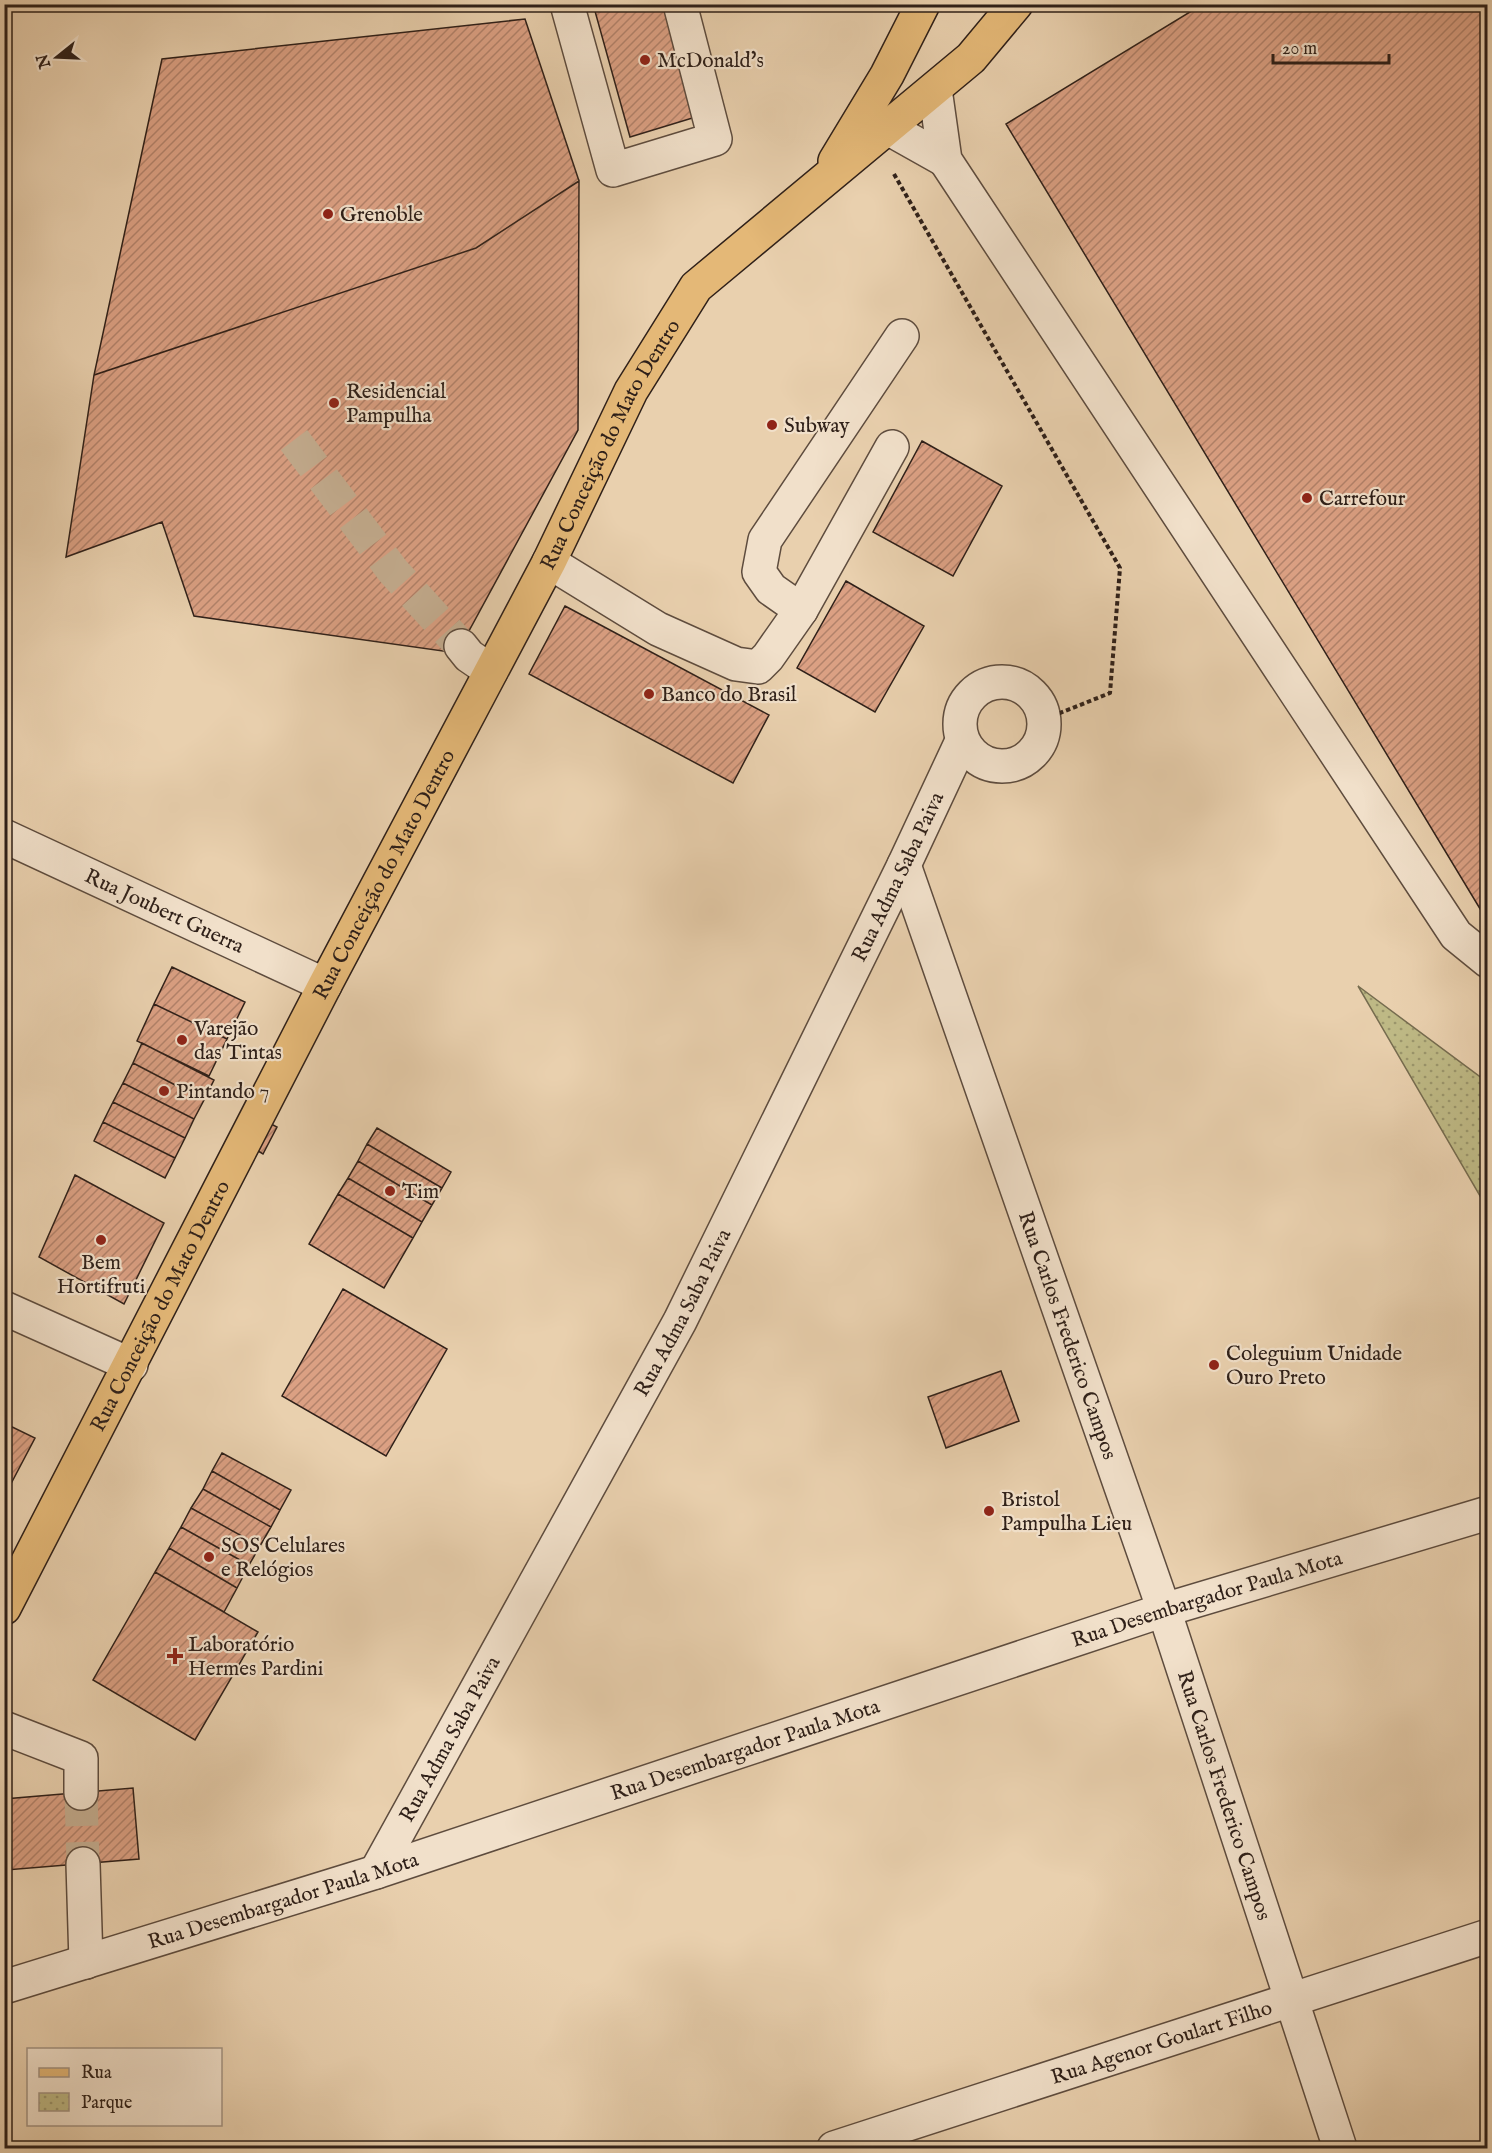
<svg xmlns="http://www.w3.org/2000/svg" width="1492" height="2153" font-family="'IM FELL English',serif">
<style>
.park{fill:url(#park-dots);stroke:#766c4f;stroke-width:1.5}
.building{fill:url(#building-hatch);stroke:#2f2019;stroke-width:1.5}
.lines{fill:none;stroke-linecap:round;stroke-linejoin:round}
.minor-tunnel{stroke:#c4ad90;stroke-width:33;stroke-dasharray:33 16;stroke-linecap:butt}
.minor-casing{stroke:#5e4c3e;stroke-width:36}
.major-casing{stroke:#2f2019;stroke-width:36}
.path{stroke:#2f2019;stroke-width:4;stroke-dasharray:4.5 3;stroke-linecap:butt}
.minor{stroke:#f1e0ca;stroke-width:33}
.major{stroke:#e4b877;stroke-width:33}
.poi-dot{fill:#8f2418;stroke:#f1e0ca;stroke-width:2}
.labels{text-anchor:middle;stroke-width:4.5;stroke-linejoin:round;paint-order:stroke}
.poi-label{font-size:21px;fill:#2f2019;stroke:#f1e0ca;text-anchor:start}
.street-label{font-size:21px;fill:#2f2019;stroke:#f1e0ca}
</style>
<defs>
<pattern id="park-dots" width="8" height="8" patternUnits="userSpaceOnUse" patternTransform="scale(1.5)"><rect width="8" height="8" fill="#beb985"/><path d="M2 2h.1M6 6h.1" fill="none" stroke="#9b966c" stroke-width="1.8" stroke-linecap="round"/></pattern>
<pattern id="building-hatch" width="6" height="6" patternUnits="userSpaceOnUse" patternTransform="scale(1.5)"><rect width="6" height="6" fill="#dba083"/><path d="M-1 1l2-2M0 6l6-6M5 7l2-2" fill="none" stroke="#b2826a"/></pattern>
</defs>
<rect width="100%" height="100%" fill="#e9d0ae"/>
<filter id="stains"><feTurbulence type="fractalNoise" baseFrequency=".00333" numOctaves="4"/><feColorMatrix values="0 0 0 0 .2 0 0 0 0 .09 0 0 0 0 .02 0 0 0 .5 -.17"/></filter>
<radialGradient id="worn" r=".72"><stop offset=".6" stop-color="#630" stop-opacity="0"/><stop offset="1" stop-color="#630" stop-opacity=".3"/></radialGradient>
<path class="park" d="M1358,986L1487,1082V1208Z"/>
<path class="building" d="M593,4H664L699,116L630,137Z
M1203,4H1488V922L1006,124Z
M525,19L579,181L476,248L94,375L162,59Z
M579,181L578,430L457,653L194,616L162,522L66,557L94,375L476,248Z
M922,441L1002,486L953,576L873,532Z
M846,581L924,626L875,712L797,668Z
M565,606L769,715L733,783L529,674Z
M172,967L245,1002L227,1039L154,1004Z
M154,1004L227,1039L209,1076L137,1041Z
M142,1043L214,1080L204,1100L133,1063Z
M133,1063L204,1100L194,1119L123,1083Z
M123,1083L194,1119L185,1138L113,1102Z
M113,1102L185,1138L175,1158L103,1122Z
M258,1117L277,1127L263,1154L245,1143Z
M103,1122L175,1158L165,1178L94,1141Z
M377,1128L451,1172L442,1188L367,1144Z
M367,1144L442,1188L432,1205L358,1161Z
M358,1161L432,1205L422,1222L348,1178Z
M75,1175L164,1223L124,1304L39,1257Z
M348,1178L422,1222L413,1238L338,1194Z
M338,1194L413,1238L384,1288L309,1244Z
M343,1289L447,1349L386,1456L282,1396Z
M1001,1371L1019,1421L946,1448L928,1397Z
M4,1423L35,1438L4,1497Z
M222,1453L291,1490L280,1510L212,1471Z
M212,1471L280,1510L271,1527L203,1489Z
M203,1489L271,1527L260,1546L191,1508Z
M191,1508L260,1546L249,1565L181,1527Z
M181,1527L249,1565L237,1588L169,1548Z
M169,1548L237,1588L224,1612L155,1572Z
M155,1572L258,1632L195,1740L93,1680Z
M133,1788L139,1859L6,1870L4,1799Z"/>
<g class="lines">
<path class="minor-tunnel" d="M294,440L393,571L461,646
M81,1793L83,1864"/>
<defs>
<g id="minor">
<path d="M567,4L613,170L715,139L680,4"/>
<path d="M935,89L945,160L1456,935L1488,961"/>
<path d="M888,128L945,160"/>
<path d="M549,562L658,629L736,664L758,667L768,657L801,610L892,447"/>
<path d="M801,610L771,589L759,572L765,540L902,336"/>
<path d="M461,646L469,656L491,671"/>
<circle cx="1002" cy="724" r="42"/>
<path id="s1" d="M4,836L325,985"/>
<path id="s2" d="M904,865L1164,1610L1340,2148"/>
<path d="M4,1308L131,1365"/>
<path d="M4,1728L81,1758V1793"/>
<path d="M83,1864L86,1962"/>
<path id="s3" d="M376,1872L680,1321L904,865L962,741"/>
<path id="s4" d="M4,1987L376,1872L1164,1610L1488,1513"/>
<path id="s5" d="M834,2148L1488,1936"/>
</g>
<g id="major">
<path d="M835,161L887,75L923,4"/>
<path id="s6" d="M4,1608L325,985L549,562L631,391L696,287L971,58L1016,4"/>
</g>
</defs>
<use href="#minor" class="minor-casing"/>
<use href="#major" class="major-casing"/>
<path class="path" d="M894,174L1120,568L1110,693L1045,719"/>
<use href="#minor" class="minor"/>
<use href="#major" class="major"/>
</g>
<g class="poi-dot">
<circle cx="645" cy="60" r="6"/>
<circle cx="328" cy="214" r="6"/>
<circle cx="334" cy="403" r="6"/>
<circle cx="772" cy="425" r="6"/>
<circle cx="1307" cy="498" r="6"/>
<circle cx="649" cy="694" r="6"/>
<circle cx="182" cy="1040" r="6"/>
<circle cx="164" cy="1091" r="6"/>
<circle cx="390" cy="1191" r="6"/>
<circle cx="101" cy="1240" r="6"/>
<circle cx="1214" cy="1365" r="6"/>
<circle cx="989" cy="1511" r="6"/>
<circle cx="209" cy="1557" r="6"/>
<path d="M172 1647h6v6h6v6h-6v6h-6v-6h-6v-6h6z"/>
</g>
<g class="labels">
<g class="poi-label">
<text x="657" y="67">McDonald's</text>
<text x="340" y="221">Grenoble</text>
<text x="346" y="398">Residencial<tspan x="346" dy="24">Pampulha</tspan></text>
<text x="784" y="432">Subway</text>
<text x="1319" y="505">Carrefour</text>
<text x="661" y="701">Banco do Brasil</text>
<text x="194" y="1035">Varejão<tspan x="194" dy="24">das Tintas</tspan></text>
<text x="176" y="1098">Pintando 7</text>
<text x="402" y="1198">Tim</text>
<text x="101" y="1269" text-anchor="middle">Bem<tspan x="101" dy="24">Hortifruti</tspan></text>
<text x="1226" y="1360">Coleguium Unidade<tspan x="1226" dy="24">Ouro Preto</tspan></text>
<text x="1001" y="1506">Bristol<tspan x="1001" dy="24">Pampulha Lieu</tspan></text>
<text x="221" y="1552">SOS Celulares<tspan x="221" dy="24">e Relógios</tspan></text>
<text x="188" y="1651">Laboratório<tspan x="188" dy="24">Hermes Pardini</tspan></text>
</g>
<g class="street-label">
<text dy="7" stroke="none"><textPath href="#s6" startOffset="1312">Rua Conceição do Mato Dentro</textPath></text>
<text dy="7" stroke="none"><textPath href="#s6" startOffset="826">Rua Conceição do Mato Dentro</textPath></text>
<text dy="7" stroke="none"><textPath href="#s3" startOffset="1124">Rua Adma Saba Paiva</textPath></text>
<text dy="7" stroke="none"><textPath href="#s1" startOffset="177">Rua Joubert Guerra</textPath></text>
<text dy="7" stroke="none"><textPath href="#s6" startOffset="340">Rua Conceição do Mato Dentro</textPath></text>
<text dy="7" stroke="none"><textPath href="#s3" startOffset="638">Rua Adma Saba Paiva</textPath></text>
<text dy="7" stroke="none"><textPath href="#s2" startOffset="498">Rua Carlos Frederico Campos</textPath></text>
<text dy="7" stroke="none"><textPath href="#s4" startOffset="1264">Rua Desembargador Paula Mota</textPath></text>
<text dy="7" stroke="none"><textPath href="#s3" startOffset="152">Rua Adma Saba Paiva</textPath></text>
<text dy="7" stroke="none"><textPath href="#s4" startOffset="778">Rua Desembargador Paula Mota</textPath></text>
<text dy="7" stroke="none"><textPath href="#s2" startOffset="984">Rua Carlos Frederico Campos</textPath></text>
<text dy="7" stroke="none"><textPath href="#s4" startOffset="292">Rua Desembargador Paula Mota</textPath></text>
<text dy="7" stroke="none"><textPath href="#s5" startOffset="344">Rua Agenor Goulart Filho</textPath></text>
</g>
</g>
<rect width="1492" height="2153" fill="none" stroke="#e9d0ae" stroke-width="24"/>
<rect x="6" y="6" width="1480" height="2141" fill="none" stroke="#2f2019" stroke-width="3"/>
<rect x="12" y="12" width="1468" height="2129" fill="none" stroke="#2f2019" stroke-width="1.5"/>
<rect x="27" y="2048" width="195" height="78" fill="#f1e0ca" stroke="#a39383" stroke-width="1.5"/>
<rect x="39" y="2068" width="30" height="9" fill="#e4b877" stroke="#a39383" stroke-width="1.5"/>
<text x="81" y="2078" font-size="18" fill="#2f2019">Rua</text>
<rect x="39" y="2093" width="30" height="18" fill="url(#park-dots)" stroke="#a39383" stroke-width="1.5"/>
<text x="81" y="2108" font-size="18" fill="#2f2019">Parque</text>
<g transform="translate(57 57) rotate(252)" stroke="#f1e0ca" stroke-width="4.5" paint-order="stroke">
<path d="M0-4.5L10 22L0 15L-10 22Z" fill="#2f2019"/>
<text y="-9" font-size="16" font-weight="bold" text-anchor="middle" fill="#2f2019">N</text>
</g>
<path d="M1273 54v9h116v-9" fill="none" stroke="#2f2019" stroke-width="3"/>
<text x="1282" y="54" font-size="18" fill="#2f2019" stroke="#f1e0ca" stroke-width="4.5" paint-order="stroke">20 m</text>
<rect width="100%" height="100%" filter="url(#stains)"/>
<rect width="100%" height="100%" fill="url(#worn)"/>
</svg>
